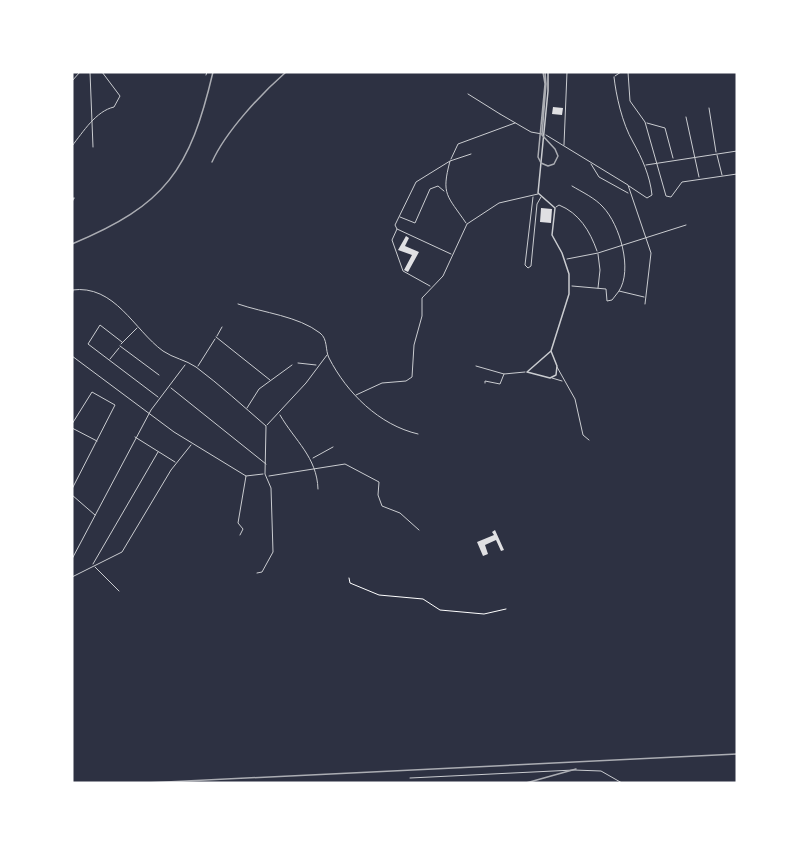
<svg xmlns="http://www.w3.org/2000/svg" width="809" height="855" font-family="'Sofia Sans Condensed',sans-serif">
<style>
.building{fill:#e0e0e3}
.lines{fill:none;stroke-linecap:round;stroke-linejoin:round}
.path{stroke:#fff;stroke-width:1}
.service{stroke:#caccd0;stroke-width:1}
.pedestrian{stroke:#caccd0;stroke-width:1}
.minor{stroke:#caccd0;stroke-width:1}
.tertiary{stroke:#caccd0;stroke-width:1.5}
.tram{stroke:#abadb3;stroke-width:1.5}
.rail{stroke:#abadb3;stroke-width:1.5}
</style>
<rect width="100%" height="100%" fill="#2d3142"/>
<path class="building" d="M553,107L563,108L562,115L552,114Z
M541,208L552,209L551,223L540,222Z
M406,236L409,238L405,246L419,252L408,272L404,270L412,255L398,250Z
M495,530L504,550L501,551L496,540L485,545L488,554L483,556L477,542L494,535L492,532Z"/>
<g class="lines">
<path class="path" d="M349,578L350,583L379,595L423,599L440,610L484,614L506,609"/>
<path class="service" d="M468,94L500,114
M451,159L458,144L515,123
M400,217L415,223L430,189L438,186L444,191
M217,336L222,327
M198,366L215,339"/>
<path class="pedestrian" d="M533,197L525,265L528,268L531,266L537,204L541,197"/>
<path class="minor" d="M90,72L93,147
M628,72L630,101L645,122L666,196L671,197L682,182L737,174
M206,75L207,72
M615,76L621,72
M614,77C616,95 622,123 633,142C642,158 650,176 652,195L647,198L629,186
M72,81L80,72
M709,108L716,152
M500,114L531,132L542,134
M686,117L699,177
M647,123L665,128L673,158
M546,135L628,185L651,253L645,304
M564,145L567,72
M72,146C83,132 96,111 114,107L120,96L102,72
M717,155L722,175
M591,164L599,177L628,193
M646,165L737,151
M572,186C582,192 595,198 603,207C620,225 633,270 619,291
M556,207L559,205C579,213 590,231 597,251
M466,223C447,195 441,195 450,161L471,154
M397,229L451,254
M598,254L600,270L598,288
M567,259L598,253L686,225
M430,286L403,271L392,240L397,229L395,225L416,182L450,161
M572,286L606,289L607,301L612,300L619,291L644,297
M72,290C115,284 134,330 163,351C173,358 186,360 196,367C220,385 243,406 266,426L265,474L271,488L273,552L262,572L257,573
M72,297L73,290
M238,304C264,313 298,316 320,333C328,339 325,350 329,358C347,393 379,425 418,434
M216,337L270,380
M122,342L100,325L88,344L158,397
M121,344L137,328
M120,346L159,375
M72,356L174,432L246,476L238,523L243,529L240,535
M110,359L119,348
M298,363L316,365
M476,366L504,374L525,372
M557,367L575,399L583,435L589,440
M552,378L562,381
M485,383V381L500,384L504,374
M171,388L266,464
M356,395L382,383L406,381L412,377L414,345L422,316V298L443,276L467,224L499,203L538,194
M247,408L259,389L292,365
M280,415C295,441 317,457 318,489
M72,424L92,392L115,405L72,489
M267,425L306,383L327,355
M72,428L97,441
M135,437L175,462
M313,458L333,447
M246,476L263,474
M269,476L345,464L379,482L378,495L382,506L400,513L419,530
M72,495L95,515
M72,559L151,410L185,365
M93,564L158,452
M95,567L119,591
M72,577L122,552L171,470L191,445
M410,778L574,770L601,771L622,783"/>
<path class="tertiary" d="M548,72V91L538,193L555,208L552,235L562,253L569,274V294L551,351L527,372L550,378L556,375L557,366L551,351"/>
<path class="tram" d="M543,72L545,84L538,157L541,163L548,166L554,164L558,156L555,149L542,135L546,84L545,72"/>
<path class="rail" d="M212,162C226,131 261,94 286,72
M72,201L74,198
M72,244C166,205 190,170 213,72
M146,783L737,754
M526,783L576,769"/>
</g>
<rect width="809" height="855" fill="none" stroke="#ffffff" stroke-width="147"/>
</svg>
